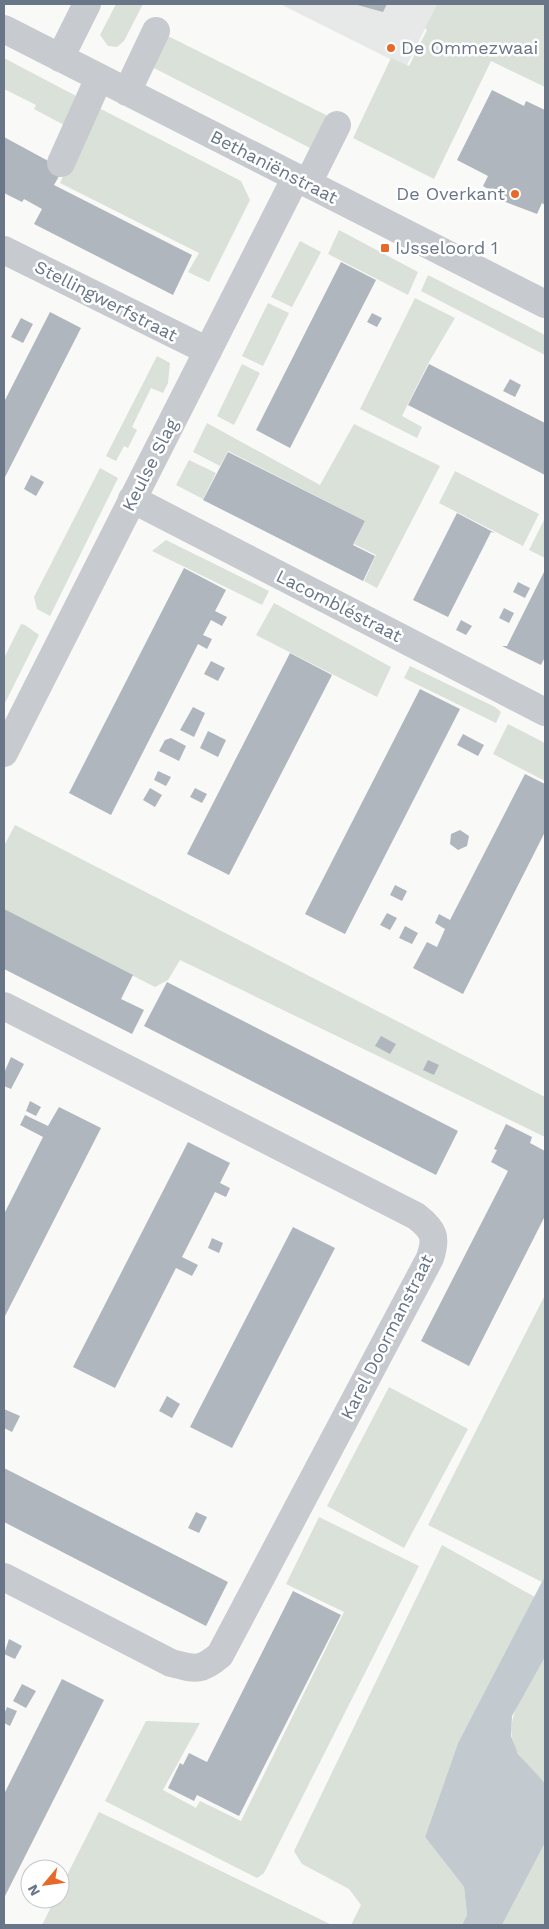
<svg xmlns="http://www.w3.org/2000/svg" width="549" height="1929" font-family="'Work Sans',sans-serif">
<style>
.built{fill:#e7e8e8}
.green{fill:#dae1d8}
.water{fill:#c2cad0}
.building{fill:#b0b6bd}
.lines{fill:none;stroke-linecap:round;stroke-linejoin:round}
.minor{stroke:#c7cace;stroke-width:28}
.poi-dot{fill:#e6692a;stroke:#fff;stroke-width:2}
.labels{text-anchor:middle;stroke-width:5;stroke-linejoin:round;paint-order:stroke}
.poi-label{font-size:18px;fill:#687688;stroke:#fff;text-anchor:start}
.street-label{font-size:18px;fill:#687688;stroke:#fff}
</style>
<rect width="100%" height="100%" fill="#f9f9f7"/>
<path class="built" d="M280,4H437L406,67Z"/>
<path class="green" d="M116,4H143L124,41L117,47L108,46L100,35Z
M437,4H545V87L491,61L434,179L353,138L391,58L409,66L427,30L425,28Z
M166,37H170L326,115L328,122L315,146L310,148L150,66Z
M4,58L78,97L64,125L34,109L36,105L4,89Z
M95,106L241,181L250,200L209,282L188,272L199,253L60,183Z
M339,230L418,272L408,295L328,254Z
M300,241L321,252L292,307L271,297Z
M428,275L545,335V355L421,291Z
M415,298L455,318L429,362L402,416L422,427L417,438L360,409Z
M268,303L289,313L263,366L242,356Z
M157,356L170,363L168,383L163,393L151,388L132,427L137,430L128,448L124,446L116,461L106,456Z
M242,364L260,373L234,425L217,416Z
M207,423L320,485L354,424L440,466L377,588L364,581L376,555L354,544L365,521L228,451L220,466L193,452Z
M189,460L216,473L203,499L176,485Z
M100,468L118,478L50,616L37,609L34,597Z
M455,471L539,514L523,546L439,503Z
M545,518V558L529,550Z
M166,540L269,591L262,605L152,551Z
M274,603L391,667L377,697L256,635Z
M21,624L25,625L39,635L4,705V658Z
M410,666L495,707L501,712L496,723L404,678Z
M508,724L545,743V781L493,754Z
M15,825L545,1097V1137L180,960L168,980L155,987L4,910V846Z
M545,1295V1576L542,1582L428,1525Z
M389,1387L468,1429L404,1548L327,1506Z
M319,1517L419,1566L264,1873L257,1878L105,1801L146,1721L200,1723L163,1790L196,1808L200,1801L241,1821L344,1612L286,1584Z
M442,1545L535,1597L458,1743L425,1837L464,1887L467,1915L462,1925H351L361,1905L349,1889L302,1864L294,1851Z
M545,1657V1783C537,1774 526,1765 519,1755C497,1722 529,1685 545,1657Z
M99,1812L118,1821L332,1925H42L55,1899H60V1889Z
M545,1843V1925H502Z"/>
<path class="water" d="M545,1576V1657L512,1716L511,1736L518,1754L545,1783V1843L502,1925H462L467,1915L464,1887L425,1837L458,1743Z"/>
<path class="building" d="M354,4H387L383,12Z
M492,90L524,106L526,101L545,110V205L542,203L537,214L503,201L495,193L483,186L488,176L457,160Z
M4,137L63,169L54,185L192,255L173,295L34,224L42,209L24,199L22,202L4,193Z
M341,262L376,280L290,448L256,430Z
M50,312L81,328L4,479V402Z
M372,313L382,318L377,327L367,322Z
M21,318L33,324L23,343L11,337Z
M429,364L545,423V475L408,405Z
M510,379L521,385L515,397L503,391Z
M228,452L365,521L353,545L375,556L363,581L203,500Z
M31,475L44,482L36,496L24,489Z
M457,513L495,533L491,532L448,617L413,600Z
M184,568L226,590L215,611L227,617L222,626L211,620L203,635L212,639L207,649L198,644L111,815L69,793Z
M545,570V657L541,665L502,646H507Z
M518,582L530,588L525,598L513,592Z
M504,608L514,613L509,623L499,618Z
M461,620L472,626L466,635L456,630Z
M290,653L332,675L229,875L187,854Z
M211,661L225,668L218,681L204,674Z
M420,689L460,709L345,934L305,914Z
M193,707L205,713L194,737L180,730Z
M208,731L226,740L218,757L200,748Z
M463,734L484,745L478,756L457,745Z
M171,738L186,746L179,761L159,751L165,740Z
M158,771L171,777L166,786L154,780Z
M525,774L545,784V832L463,994L413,968L427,942L437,947L445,929L435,923L439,914L450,920Z
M150,788L162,795L155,807L143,800Z
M195,788L207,794L202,803L190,797Z
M460,830L469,836L467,846L458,850L450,844L451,834Z
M395,885L407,891L402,901L390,895Z
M4,909L133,975L121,999L144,1010L132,1034L4,969Z
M387,913L397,918L390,930L380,925Z
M405,926L418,933L412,944L399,938Z
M167,982L458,1131L436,1175L144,1026Z
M381,1036L396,1044L390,1054L375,1046Z
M11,1057L24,1064L11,1089L4,1086V1073Z
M428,1060L439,1065L434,1075L423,1070Z
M30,1101L41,1107L36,1116L26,1111Z
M59,1107L101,1128L4,1318V1214L43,1137L20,1125L25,1115L48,1126Z
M506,1124L532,1137L530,1143L545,1151V1216L469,1366L421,1341L508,1171L491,1162L497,1150L494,1149Z
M188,1142L230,1163L220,1183L230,1188L226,1197L215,1192L182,1257L198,1265L192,1276L176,1268L115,1388L73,1367Z
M293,1227L335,1248L232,1448L190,1427Z
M212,1238L223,1243L219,1253L208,1248Z
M167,1396L180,1404L172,1418L159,1411Z
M4,1409L20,1416L12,1432L4,1428Z
M4,1468L228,1582L206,1626L4,1522Z
M196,1512L207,1517L199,1533L188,1528Z
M293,1591L341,1615L239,1816L197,1795L194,1801L168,1788L180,1763L183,1765L189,1753L207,1762Z
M9,1639L22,1646L15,1659L4,1654Z
M62,1679L104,1700L4,1898V1794Z
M22,1684L36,1691L26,1708L13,1701Z
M7,1707L17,1711L10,1726L4,1723V1714Z"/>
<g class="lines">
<path class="minor" d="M4,29L545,304
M60,58L87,4
M127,92L156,31
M61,163L99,78
M308,183L337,125
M4,250L208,351
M132,499L545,712
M4,753L296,177
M4,1006L416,1216C434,1230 437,1237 430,1258L220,1655C200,1672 195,1669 171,1663L4,1577"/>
</g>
<g class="poi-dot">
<circle cx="391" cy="48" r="5"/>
<circle cx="515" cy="194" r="5"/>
<rect x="380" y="243" width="10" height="10" rx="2.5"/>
</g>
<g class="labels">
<g class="poi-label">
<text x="401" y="54">De Ommezwaai</text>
<text x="505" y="200" text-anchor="end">De Overkant</text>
<text x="395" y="254">IJsseloord 1</text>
</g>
<g class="street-label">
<text transform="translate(274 167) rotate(27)" y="6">Bethaniënstraat</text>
<text transform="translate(106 301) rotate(27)" y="6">Stellingwerfstraat</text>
<text transform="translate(150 465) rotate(-63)" y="6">Keulse Slag</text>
<text transform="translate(339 606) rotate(27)" y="6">Lacombléstraat</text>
<text transform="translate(387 1337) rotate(-63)" y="6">Karel Doormanstraat</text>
</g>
</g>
<rect width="549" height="1929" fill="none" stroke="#687688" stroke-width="10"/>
<g transform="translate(45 1884) rotate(241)"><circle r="24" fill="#ffffff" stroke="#c3c8cf"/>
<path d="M0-4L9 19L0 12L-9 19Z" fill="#e6692a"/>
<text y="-8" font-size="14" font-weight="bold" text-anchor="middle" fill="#687688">N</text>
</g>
</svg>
